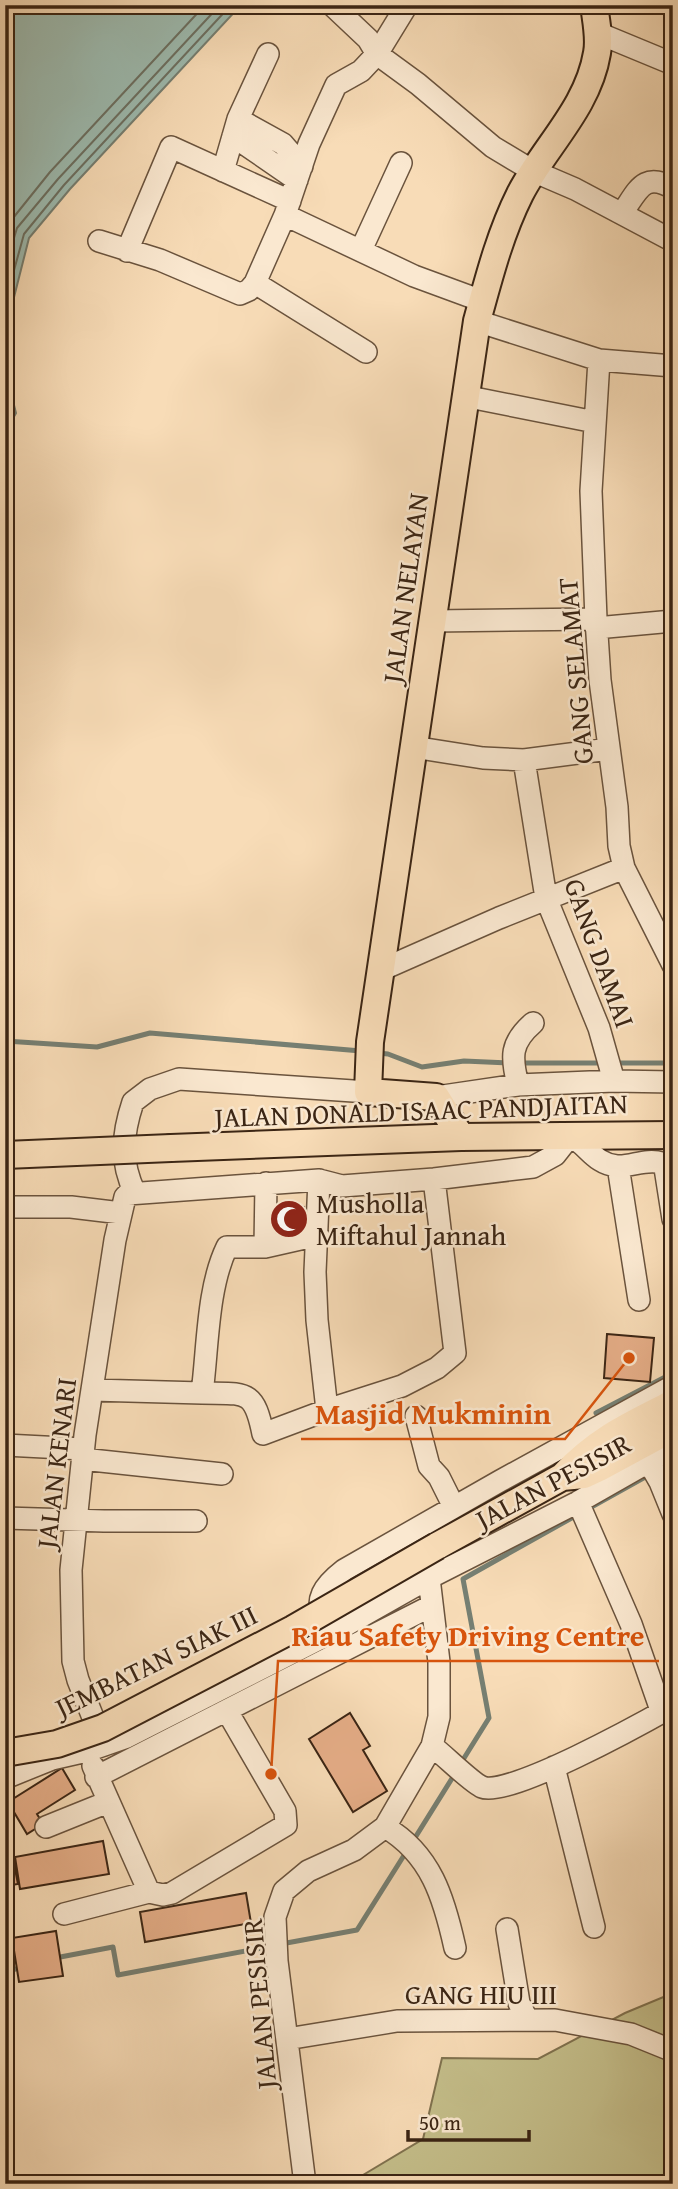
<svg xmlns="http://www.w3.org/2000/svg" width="678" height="2189" font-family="'Gentium Book Plus',serif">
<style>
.green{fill:#c4be8a;stroke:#80724f;stroke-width:2}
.water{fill:#9dbbb0;stroke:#767f72;stroke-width:2}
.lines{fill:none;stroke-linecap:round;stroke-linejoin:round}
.shore{stroke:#6c7062;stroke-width:2}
.stream{stroke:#767f72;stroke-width:5}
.building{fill:#e6ae88;stroke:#3b2514;stroke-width:2}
.minor-casing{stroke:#6a533d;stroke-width:24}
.major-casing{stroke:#3b2514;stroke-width:30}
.minor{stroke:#fae8d0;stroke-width:21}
.major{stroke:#f8dcb7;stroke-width:26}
.major-bridge-casing{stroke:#3b2514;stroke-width:30;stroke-linecap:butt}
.major-bridge{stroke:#f8dcb7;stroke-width:26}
.labels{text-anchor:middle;stroke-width:5;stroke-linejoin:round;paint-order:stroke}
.street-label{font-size:28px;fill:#3b2514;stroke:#fae8d0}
.poi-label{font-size:28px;fill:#3b2514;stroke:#fae8d0;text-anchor:start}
.leader{fill:none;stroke:#d7540d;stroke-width:2.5}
.callout-dot{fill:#d7540d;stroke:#fae8d0;stroke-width:2.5}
.callout-label{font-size:30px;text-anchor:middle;font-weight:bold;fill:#d7540d;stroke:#fae8d0;stroke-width:5;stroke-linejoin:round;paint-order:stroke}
</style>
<rect width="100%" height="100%" fill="#f8dcb7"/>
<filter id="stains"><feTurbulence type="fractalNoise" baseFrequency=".00286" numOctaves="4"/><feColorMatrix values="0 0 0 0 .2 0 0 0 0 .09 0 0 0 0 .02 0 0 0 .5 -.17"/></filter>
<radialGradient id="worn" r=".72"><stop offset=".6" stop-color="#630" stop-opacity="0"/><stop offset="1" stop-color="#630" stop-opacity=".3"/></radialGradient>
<path class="green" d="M673,1993V2184H358V2178L423,2139L442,2058L538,2059L625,2013Z"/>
<path class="water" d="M5,5H241L70,189L29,238L9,317L5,348Z
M5,357V369L16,413L10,424L5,423Z"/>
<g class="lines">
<path class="shore" d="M5,228L50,172L205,5
M5,268L17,228L58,179L220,5
M5,303L24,234L64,185L231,5"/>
<path class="stream" d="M5,1041L97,1047L150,1033L361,1051
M378,1053L388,1054L422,1067L464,1061L509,1063
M518,1063H603
M613,1063H673
M596,1413L673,1373
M586,1510L647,1476
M461,1763L489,1718L463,1579L577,1515
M413,1841L456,1772
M281,1944L357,1930L408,1849
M55,1958L113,1947L118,1975L272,1946
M5,1973L21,1967"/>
</g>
<path class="building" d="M671,627H673V678H670Z
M277,1205L304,1207L301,1234L275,1231Z
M607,1334L654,1338L650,1382L604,1378Z
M350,1713L370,1746L363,1750L387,1791L353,1812L309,1739Z
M62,1768L75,1790L37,1814L43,1824L27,1834L8,1802Z
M103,1841L109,1874L20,1889L15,1857Z
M14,1864L18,1884L5,1886V1866Z
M246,1893L251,1923L145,1942L140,1912Z
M56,1931L63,1976L19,1982L12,1938Z"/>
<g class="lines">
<defs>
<path id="minor" d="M332,5L368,39L377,54L407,5
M598,33L673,64
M238,119L283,144L302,166
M233,136L297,180
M223,171L238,119L268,54
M622,213C638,191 643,171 673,188
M285,215L414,276L482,301
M99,241L160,260L240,294L249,290L255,283
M361,250L401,163
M127,251L171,147L290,201
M477,321L599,360L673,366
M366,352L255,283L285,215L309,144L336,85L361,71L377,54L418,84L493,147L533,171L575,189L673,241
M599,360L591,491L596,619L600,680L617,807L619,846L624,868L673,965
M464,396L595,422
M433,621L596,619
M596,628L673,621
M413,747L483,758L524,760L609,749
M524,760L546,898L599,1028L614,1081
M381,970L499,918L624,868
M518,1085C511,1057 510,1043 533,1023
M436,1097L518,1085L614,1081L673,1082
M618,1166L639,1300
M319,1180L315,1272L317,1320L327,1410
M135,1193C120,1162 122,1135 133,1102L150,1089L179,1079L368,1092
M5,1207H71L121,1213
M265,1247L266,1183
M92,1390L202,1393C208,1348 207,1288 227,1247H265L318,1235
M202,1393C245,1394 254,1388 263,1434L327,1410L402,1386L437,1368L455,1353L434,1179
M416,1416L429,1466L439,1477L454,1507
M5,1445L83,1449
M82,1459L222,1474
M648,1461L660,1482L673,1514
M578,1502L631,1624L662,1713
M5,1518L104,1521H196
M328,1623C310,1601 326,1584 344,1570L500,1481L673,1386
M104,1745L78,1680L73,1661L71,1570L85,1435L115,1240L125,1197L128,1194L319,1180L342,1186L434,1179L533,1167L555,1155L570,1136C587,1144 594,1164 617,1166C632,1167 646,1158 662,1163L665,1168L673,1219
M432,1746C444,1755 472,1783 482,1787C508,1798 643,1723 673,1706
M93,1766L149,1892
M554,1767L594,1927
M96,1777L431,1606
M5,1778L52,1759L87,1751L127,1737L337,1630L429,1578L578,1502L673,1448
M46,1827L108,1802
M385,1827C431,1854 444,1898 455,1948
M64,1914L149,1892L163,1895L172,1893L286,1825L285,1811L227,1711
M507,1929L519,2003L527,2019
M287,2039L397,2021L555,2020L631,2034L673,2051
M305,2184L277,1961L275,1917L284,1891L308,1871L354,1850L385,1827L432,1746L439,1717V1662L429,1578"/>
<path id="major" d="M461,1137L436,1097L368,1092L370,1042L477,321C489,277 500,234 520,194C544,147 588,108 597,53C600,38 596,21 594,5
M171,1148L461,1137L673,1135
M562,1477C596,1440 629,1425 673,1403
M437,1546L562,1477L584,1475L599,1468L673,1428"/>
</defs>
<use href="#minor" class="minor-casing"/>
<use href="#major" class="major-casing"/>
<use href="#minor" class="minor"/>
<use href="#major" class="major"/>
<defs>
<path id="major-bridge" d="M5,1155L171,1148
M5,1753L57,1744L103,1728L293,1629L437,1546"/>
</defs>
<use href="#major-bridge" class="major-bridge-casing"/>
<use href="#major-bridge" class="major-bridge"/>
</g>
<defs>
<symbol id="mosque-disc" viewBox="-11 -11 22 22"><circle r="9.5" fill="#8f2418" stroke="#fae8d0"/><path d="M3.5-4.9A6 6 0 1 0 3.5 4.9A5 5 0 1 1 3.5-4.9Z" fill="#fff"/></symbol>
</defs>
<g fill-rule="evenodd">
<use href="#mosque-disc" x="267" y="1197" width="44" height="44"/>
</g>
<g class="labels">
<g class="street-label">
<text transform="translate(405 588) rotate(-82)" y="10">JALAN NELAYAN</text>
<text transform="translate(575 671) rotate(-95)" y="10">GANG SELAMAT</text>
<text transform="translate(600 953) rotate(70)" y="10">GANG DAMAI</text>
<text transform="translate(421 1110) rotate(-2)" y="10">JALAN DONALD ISAAC PANDJAITAN</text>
<text transform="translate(56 1463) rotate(-83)" y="10">JALAN KENARI</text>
<text transform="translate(553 1481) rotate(-28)" y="10">JALAN PESISIR</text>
<text transform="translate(156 1661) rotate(-26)" y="10">JEMBATAN SIAK III</text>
<text x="481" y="2004">GANG HIU III</text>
<text transform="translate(259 2004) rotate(-95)" y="10">JALAN PESISIR</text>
</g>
<g class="poi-label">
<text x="316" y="1213">Musholla<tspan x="316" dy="32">Miftahul Jannah</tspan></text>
</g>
</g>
<path class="leader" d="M629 1358L565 1439H301M271 1774L278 1661H659"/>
<g class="callout-dot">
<circle cx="629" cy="1358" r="7"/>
<circle cx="271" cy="1774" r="7"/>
</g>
<g class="callout-label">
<text x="433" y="1424">Masjid Mukminin</text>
<text x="468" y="1646">Riau Safety Driving Centre</text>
</g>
<rect width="678" height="2189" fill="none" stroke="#f8dcb7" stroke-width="28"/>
<rect x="7" y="7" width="664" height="2175" fill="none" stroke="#3b2514" stroke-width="3.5"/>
<rect x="14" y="14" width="650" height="2161" fill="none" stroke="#3b2514" stroke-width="2"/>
<path d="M408 2130v10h121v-10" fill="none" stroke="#3b2514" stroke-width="3.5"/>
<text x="419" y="2130" font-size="21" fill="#3b2514" stroke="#fae8d0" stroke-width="5" paint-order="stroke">50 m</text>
<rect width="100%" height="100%" filter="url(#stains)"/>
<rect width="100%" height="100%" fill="url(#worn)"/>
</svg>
